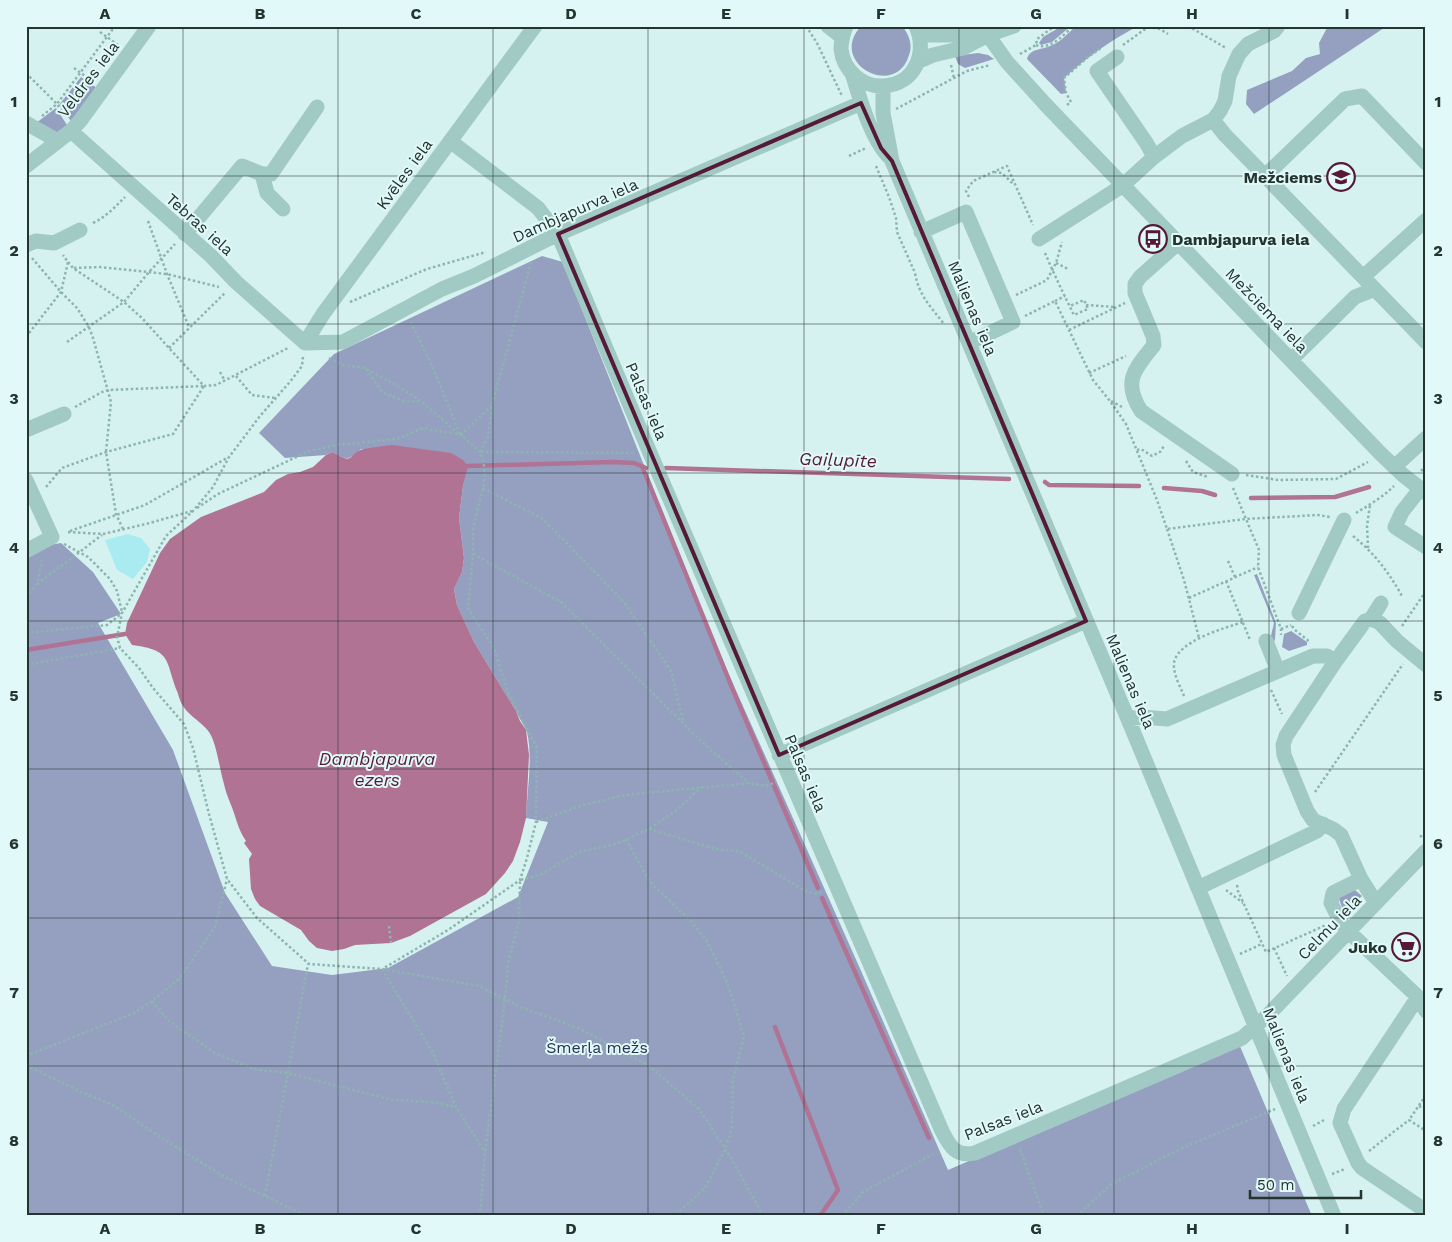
<svg xmlns="http://www.w3.org/2000/svg" width="1452" height="1242" font-family="'Work Sans',sans-serif">
<style>
.green{fill:#95a0c1}
.sand{fill:#a9ebf0}
.water{fill:#b07394}
.lines{fill:none;stroke-linecap:round;stroke-linejoin:round}
.stream{stroke:#b07394;stroke-width:4.5}
.path{stroke:#8cb5af;stroke-width:2.5;stroke-dasharray:2.5 2.5;stroke-linecap:butt}
.minor{stroke:#a1cac4;stroke-width:15}
.marked{fill:none;stroke:#561939;stroke-width:4;stroke-linejoin:round}
.grid{fill:none;stroke:#24342f;stroke-width:1;stroke-opacity:0.55}
.labels{text-anchor:middle;stroke-width:4;stroke-linejoin:round;paint-order:stroke}
.street-label{font-size:16px;fill:#24342f;stroke:#e1f9f8}
.poi-label{font-size:16px;font-weight:bold;fill:#24342f;stroke:#e1f9f8;text-anchor:end}
.park-label{font-size:16px;fill:#273153;stroke:#e1f9f8}
.water-label{font-size:18px;font-style:italic;fill:#561939;stroke:#e1f9f8}
.neatline{fill:none;stroke:#24342f;stroke-width:2}
.grid-label{font-size:16px;text-anchor:middle;font-weight:bold;fill:#24342f}
</style>
<rect width="100%" height="100%" fill="#d5f2f0"/>
<path class="green" d="M861,26H902C909,34 913,45 909,55C896,100 827,63 861,26Z
M1062,26H1071L1052,42L1041,45L1039,43L1043,37Z
M1076,26L1136,27C1110,41 1086,58 1064,78L1066,93L1061,94L1027,59C1030,48 1042,50 1050,46C1060,43 1068,33 1076,26Z
M1328,26H1387L1254,114L1246,104L1247,90L1292,71L1306,58L1320,54L1319,43Z
M978,53L988,55L994,59L965,68L958,64L955,56Z
M81,77L97,88L71,121L59,105Z
M56,108L67,125L55,134L36,123Z
M542,256L563,262L714,641L858,964L948,1170L1239,1044L1312,1216H26V557L44,546L61,543L93,572L121,614L98,623L173,750L225,893L272,966L332,975L388,968L518,897L548,822L526,818C527,791 533,758 527,732C525,727 519,718 516,711L474,642L457,605L454,589L462,572L464,558L459,518L463,486L467,466L361,449C349,460 347,461 333,452L326,455L285,458L259,433L334,354Z
M1257,574L1276,623L1275,639L1272,649L1270,640L1274,623L1254,575Z
M1291,631L1307,642V645L1289,651L1282,647L1284,634Z
M1355,890L1362,896L1344,913L1339,899L1341,895Z"/>
<path class="sand" d="M128,534L141,538L150,549L147,562L133,579L117,570L105,540Z"/>
<path class="water" d="M392,445L451,453L463,460L468,466L463,486L459,518L464,558L462,572L454,589L457,605L474,642L516,711L520,721L526,730L529,755L526,818L520,842L513,861L505,873L486,894L410,936L391,943L355,945L344,949L332,951L317,948L309,941L301,930L260,906L255,899L251,889L249,859L252,854L244,843L246,841C239,830 238,825 234,813C231,804 226,794 224,784C220,770 218,754 213,740C208,724 191,719 183,706C180,702 179,696 177,691C165,660 172,650 132,645L125,634L127,623L160,553L170,539L201,517L264,492L276,480L288,474L300,472L313,467L326,455L333,452C356,467 348,452 364,449C373,447 383,446 392,445Z"/>
<g class="lines">
<path class="stream" d="M468,466L612,462L634,463L646,468
M642,466L735,695L818,888
M666,468L1009,479
M1045,482L1049,485L1139,486
M1164,488L1202,491L1215,495
M1251,498L1335,497L1369,487
M26,650L125,634
M822,898L929,1138
M775,1027L838,1190L820,1216"/>
<path class="path" d="M806,26L817,43L842,96
M1188,26L1226,48
M1148,27L1160,29L1168,34
M26,30L29,26
M100,32L118,45
M1036,45C1049,51 1064,35 1073,26
M1123,45L1148,27
M1020,54L1036,45L1037,39L1055,26
M951,65L954,78
M74,68L92,81
M26,73L57,104L65,116
M1067,105L1071,102L1066,93L1064,78L1088,57L1101,48
M896,109L967,71L990,65
M42,116L57,104L115,26
M849,156L866,148
M876,166L889,197L896,218L897,232L915,273C919,296 931,307 944,324
M994,172L1002,173L1014,185
M969,197L966,191L973,181L1007,166L1033,225
M148,221L167,274L189,327
M93,223C106,217 115,207 125,197
M1045,253C1054,274 1064,295 1074,315L1088,309L1084,300L1070,306
M32,258L61,292L77,308L89,327L93,338L111,402L106,452L116,514L123,529
M68,262L73,268L124,302L142,318L169,348L204,386L216,385L288,348
M1056,263L1068,269
M74,268L100,267L167,274L219,287
M1016,295L1047,280L1056,263L1062,242
M1055,301L1065,296
M350,302L427,269L486,252
M1086,305L1115,307
M1025,316L1055,301L1093,380L1110,401L1126,424L1157,500L1167,529L1245,519L1318,515L1330,517
M411,322L433,368L460,434
M1069,330L1125,303
M26,337L61,292L68,262L63,255
M67,342L124,302L149,272L175,244
M169,348L226,292
M303,357L302,366L289,383L260,416L229,457L213,487L193,511L166,536L122,613L117,637L120,648L139,668L153,688L184,724L193,748L209,814L227,879L257,918L309,964L382,969L479,986L523,1008L578,1028L648,1065L700,1110L733,1161L763,1216
M329,358L343,365L365,368L396,385L421,401L460,435
M366,369L382,392L405,402L419,401
M220,372L225,381
M1089,373L1126,356
M236,376L252,395L275,398
M1111,401L1122,407
M75,407L104,391L109,390L204,386
M461,435L492,405
M1137,450L1141,449L1152,456L1160,452L1164,446
M480,452L488,437L492,405L531,263
M481,452L636,453
M1186,461L1193,472L1208,477
M1421,471L1426,466
M1246,475L1278,480L1336,479L1368,462
M46,487L62,468L106,452L173,434L204,386
M483,488L543,519L624,602L671,671L683,721
M1233,488L1259,550L1258,567L1281,629V635
M197,508L218,494L307,452L336,445L397,439L423,428L461,435L480,452L483,459L485,474L483,488L473,529V554L468,608L494,648L508,692L537,748L536,822L527,858L520,880L448,930L384,968
M1356,513C1369,505 1383,497 1394,486
M1167,529L1184,580L1199,638
M70,531L145,505L227,458
M68,532L103,534L146,524L192,511
M1353,536C1375,554 1387,570 1401,594V597
M64,544L88,557L110,579L117,591L122,612
M1368,548L1367,526L1370,505
M473,554L561,602L703,743L749,783
M1228,561L1235,577
M1226,581L1250,640
M37,584L102,535
M26,597L37,584L42,560
M1189,598L1258,567
M1292,626L1295,630L1310,642
M1402,626L1424,594L1426,595
M1281,629L1291,625
M26,633L107,625L121,614
M26,665L120,648
M1271,690L1282,714
M1184,696C1180,686 1173,674 1174,663C1177,641 1225,628 1243,622
M1315,792L1403,664
M536,822L583,805L626,795L749,783L766,786L776,782
M649,829L716,849L739,851L807,892L817,894L823,891
M1420,837L1426,832
M626,839L649,881L690,920L707,941L725,978L734,1003L744,1037L733,1079L732,1127L725,1150L705,1188L675,1215
M1237,885L1238,891L1266,952L1326,925
M1226,890L1243,903
M389,926L391,943
M1274,948L1287,976
M1240,954L1262,944
M382,969L433,1053L456,1107L485,1152
M152,1001L169,1021L215,1053L254,1069L291,1074L392,1100L431,1102L456,1107
M26,1056L134,1013L152,1001L179,979L215,927L227,879
M26,1065L79,1091L113,1105L160,1137L223,1176L294,1210L309,1216
M1426,1095L1409,1120L1426,1131
M1419,1107L1426,1104
M1313,1126L1326,1119
M1020,1149L1044,1216
M1369,1151L1409,1120
M1332,1174L1345,1169
M265,1196L308,964
M480,1216L485,1153L505,999L508,964L519,921L520,880L540,875L579,852L616,844L649,829L677,810L701,787
M665,1216H685
M842,1216L863,1192L937,1152
M1077,1216L1110,1185L1182,1148L1275,1109"/>
<path class="minor" d="M828,26L842,37
M846,26C843,34 841,41 841,49C843,70 862,87 883,86C915,85 928,52 916,26
M920,34L931,35H987
M988,35L1007,62L1046,105L1380,453L1403,475L1426,493
M1117,57L1097,71L1147,144L1154,157
M919,61L933,55L963,48L988,35L1014,26
M852,73C860,99 870,136 888,156
M883,86V113L892,161L1128,719L1334,1216
M1213,120L1225,135L1265,176
M26,123L58,141
M71,131L211,256L236,282L305,343
M450,141L538,208L558,234L650,453L942,1131C950,1147 956,1157 975,1153L1242,1038L1268,1015L1426,851
M1426,163L1362,96L1345,99L1265,176L1426,342
M26,166L71,131L80,121L149,26
M262,174L267,193L283,209
M921,232L966,212L1013,322L969,343
M185,234L242,166L262,174H271L317,107
M1039,239L1122,186L1154,157L1182,136L1213,120L1220,111L1225,101L1229,76L1239,54L1248,44L1274,31L1278,26
M1178,243L1140,277L1135,284V293L1153,336L1154,345C1135,369 1122,381 1141,411L1232,474
M26,245L36,241L54,243L80,230
M1363,277L1426,220
M305,343L343,342L442,289L474,276L558,234L861,103
M305,343L323,314L535,26
M1291,360L1355,297L1375,289
M26,430L64,414
M1394,467L1426,438
M26,480L52,537L26,551
M1420,489L1402,512L1395,527L1426,547
M1299,613L1344,520
M1371,619L1381,603
M1278,671L1313,656H1327L1335,662
M1128,719L1142,717L1167,719L1278,671L1266,641
M779,755L1086,621
M1361,879L1333,893L1331,903L1340,921L1349,932L1418,997L1426,1011
M1198,888L1317,831L1323,824
M1376,903L1361,879L1341,835L1333,829L1313,820L1307,811L1284,755L1283,745L1286,736L1335,662L1365,621L1371,619L1380,623L1397,641L1426,665
M1418,997L1344,1109L1340,1123L1358,1163L1362,1168L1426,1211"/>
</g>
<path class="marked" d="M861,103L881,148L892,161L1086,621L779,755L558,234Z"/>
<path class="grid" d="M183,26V1216M338,26V1216M493,26V1216M648,26V1216M804,26V1216M959,26V1216M1114,26V1216M1269,26V1216M26,176H1426M26,324H1426M26,473H1426M26,621H1426M26,769H1426M26,918H1426M26,1066H1426"/>
<defs>
<symbol id="school-ring" viewBox="-11 -11 22 22"><circle r="9.5" fill="#e1f9f8" stroke="#561939" stroke-width="1.5"/><path d="M0-5L7-2L0 1L-7-2ZM-4 1L0 2.5L4 1V4Q0 6-4 4Z" fill="#561939"/></symbol>
<symbol id="bus-ring" viewBox="-11 -11 22 22"><circle r="9.5" fill="#e1f9f8" stroke="#561939" stroke-width="1.5"/><path d="M-5-6H5V4H4V6H2V4H-2V6H-4V4H-5ZM-3.5-4V0h7V-4ZM-3.5 1.2v1.5H-2V1.2ZM2 1.2v1.5H3.5V1.2Z" fill="#561939"/></symbol>
<symbol id="supermarket-ring" viewBox="-11 -11 22 22"><circle r="9.5" fill="#e1f9f8" stroke="#561939" stroke-width="1.5"/><path d="M-6-5.5h2.5l.6 2H6L4.5 2H-2.5L-4.4-4H-6ZM-1.5 3.2a1.3 1.3 0 1 0 .1 0ZM3 3.2a1.3 1.3 0 1 0 .1 0Z" fill="#561939"/></symbol>
</defs>
<g fill-rule="evenodd">
<use href="#school-ring" x="1325" y="161" width="32" height="32"/>
<use href="#bus-ring" x="1137" y="223" width="32" height="32"/>
<use href="#supermarket-ring" x="1390" y="931" width="32" height="32"/>
</g>
<g class="labels">
<g class="street-label">
<text transform="translate(88 79) rotate(-53)" y="6">Veldres iela</text>
<text transform="translate(404 174) rotate(-54)" y="6">Kvēles iela</text>
<text transform="translate(575 210) rotate(-24)" y="6">Dambjapurva iela</text>
<text transform="translate(200 224) rotate(42)" y="6">Tebras iela</text>
<text transform="translate(973 308) rotate(67)" y="6">Malienas iela</text>
<text transform="translate(1267 310) rotate(46)" y="6">Mežciema iela</text>
<text transform="translate(647 401) rotate(67)" y="6">Palsas iela</text>
<text transform="translate(1131 681) rotate(67)" y="6">Malienas iela</text>
<text transform="translate(806 773) rotate(67)" y="6">Palsas iela</text>
<text transform="translate(1329 927) rotate(-46)" y="6">Celmu iela</text>
<text transform="translate(1287 1055) rotate(68)" y="6">Malienas iela</text>
<text transform="translate(1003 1120) rotate(-21)" y="6">Palsas iela</text>
</g>
<g class="poi-label">
<text x="1322" y="183">Mežciems</text>
<text x="1172" y="245" text-anchor="start">Dambjapurva iela</text>
<text x="1387" y="953">Juko</text>
</g>
<g class="park-label">
<text x="597" y="1053">Šmerļa mežs</text>
</g>
<g class="water-label">
<text transform="translate(838 460) rotate(2)" y="6">Gaiļupīte</text>
<text x="377" y="765">Dambjapurva<tspan x="377" dy="21">ezers</tspan></text>
</g>
</g>
<rect width="1452" height="1242" fill="none" stroke="#e1f9f8" stroke-width="55"/>
<path d="M1250 1190v8h111v-8" fill="none" stroke="#24342f" stroke-width="2.5"/>
<text x="1257" y="1190" font-size="15" fill="#24342f" stroke="#e1f9f8" stroke-width="4" paint-order="stroke">50 m</text>
<rect x="28" y="28" width="1396" height="1186" class="neatline"/>
<g class="grid-label">
<text x="105" y="19">A</text>
<text x="260" y="19">B</text>
<text x="416" y="19">C</text>
<text x="571" y="19">D</text>
<text x="726" y="19">E</text>
<text x="881" y="19">F</text>
<text x="1036" y="19">G</text>
<text x="1192" y="19">H</text>
<text x="1347" y="19">I</text>
<text x="14" y="107">1</text>
<text x="1438" y="107">1</text>
<text x="14" y="256">2</text>
<text x="1438" y="256">2</text>
<text x="14" y="404">3</text>
<text x="1438" y="404">3</text>
<text x="14" y="553">4</text>
<text x="1438" y="553">4</text>
<text x="14" y="701">5</text>
<text x="1438" y="701">5</text>
<text x="14" y="849">6</text>
<text x="1438" y="849">6</text>
<text x="14" y="998">7</text>
<text x="1438" y="998">7</text>
<text x="14" y="1146">8</text>
<text x="1438" y="1146">8</text>
<text x="105" y="1234">A</text>
<text x="260" y="1234">B</text>
<text x="416" y="1234">C</text>
<text x="571" y="1234">D</text>
<text x="726" y="1234">E</text>
<text x="881" y="1234">F</text>
<text x="1036" y="1234">G</text>
<text x="1192" y="1234">H</text>
<text x="1347" y="1234">I</text>
</g>
</svg>
